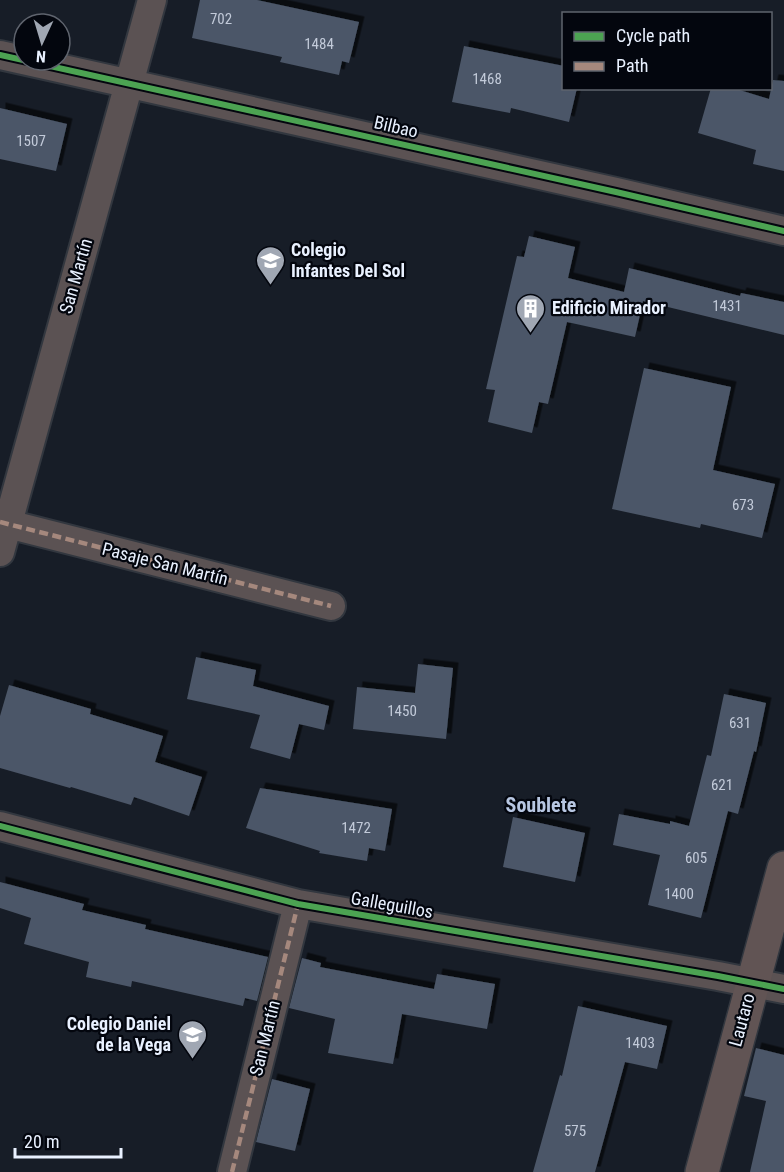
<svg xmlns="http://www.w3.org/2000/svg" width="784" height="1172" font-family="'Roboto Condensed',sans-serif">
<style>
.building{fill:#4b5667;filter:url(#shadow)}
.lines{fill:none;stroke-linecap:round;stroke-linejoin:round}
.minor-casing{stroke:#32373f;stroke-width:32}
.secondary-casing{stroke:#32373f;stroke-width:36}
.minor{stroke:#5b5253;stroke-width:28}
.secondary{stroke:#615454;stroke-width:33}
.quiet{stroke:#a5887d;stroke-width:4.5;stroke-dasharray:9 4.5;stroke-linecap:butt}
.cycleway-casing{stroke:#03060e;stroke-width:10}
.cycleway{stroke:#4ca352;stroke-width:6}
.labels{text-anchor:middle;stroke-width:4.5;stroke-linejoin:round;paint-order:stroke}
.number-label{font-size:15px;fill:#c2cad9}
.street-label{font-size:18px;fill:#e9f1ff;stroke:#03060e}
.poi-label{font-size:18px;font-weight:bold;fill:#e9f1ff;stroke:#03060e;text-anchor:start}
.neighbourhood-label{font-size:20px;font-weight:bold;fill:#b8c7e2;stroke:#03060e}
</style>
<defs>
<filter id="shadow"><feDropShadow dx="5.5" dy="-5.5" stdDeviation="0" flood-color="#0009"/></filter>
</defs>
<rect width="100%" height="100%" fill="#171d27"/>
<path class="building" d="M200,0H257L359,22L349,63L342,61L339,75L280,62L282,57L192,38Z
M464,46L564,66V88H577L569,122L511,108L510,113L452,102Z
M773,80L784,81V171L753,164L756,150L698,133L711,88H733L769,99Z
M0,108L67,124L56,171L0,159Z
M529,236L575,247L568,278L624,292L629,268L740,296L741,293L784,302V335L643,301L635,337L567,322L548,404L539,402L532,433L488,422L495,390L486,389L517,256L524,257Z
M644,368L731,387L713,470L775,484L762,538L701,524L700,528L612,509Z
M196,657L256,670L253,686L329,706L324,730L299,724L290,759L250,748L260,715L187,699Z
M418,664L453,668L446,739L353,729L357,687L415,693Z
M9,685L91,709L90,714L163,736L155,762L202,777L189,816L134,797L131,805L71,787L70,788L0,768V716Z
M724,694L766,703L756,752L754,751L738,814L728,811L701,918L648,905L660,855L613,845L619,814L670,824V821L689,826L707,755L711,756Z
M260,788L392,809L385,851L369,848L367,861L319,853L320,851L246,828Z
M513,817L585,833L575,882L503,867Z
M0,882L84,904L82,910L146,925L145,929L268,957L257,1001L245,998L243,1006L132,981L131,987L86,977L89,962L24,944L31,918L0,908Z
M302,958L321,963L320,967L434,989L437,974L495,984L487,1029L402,1014L393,1064L328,1053L335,1019L289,1008Z
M578,1006L667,1026L657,1069L625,1062L595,1172H533L560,1075L562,1076Z
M756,1048L784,1055V1172H750L766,1101L744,1096Z
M272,1079L310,1089L295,1151L256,1142Z"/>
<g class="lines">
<defs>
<path id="minor" d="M0,55L616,192L784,231
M0,522L331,606
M0,552L152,0
M0,826L298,904L718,976L784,989
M232,1172L298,904"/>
<path id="secondary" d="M702,1172L784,868"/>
</defs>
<use href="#minor" class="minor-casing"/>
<use href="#secondary" class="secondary-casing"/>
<use href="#minor" class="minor"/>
<use href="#secondary" class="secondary"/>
<path class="quiet" d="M0,522L331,606
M232,1172L298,904"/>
<defs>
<path id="cycleway" d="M0,55L616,192L784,231
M0,826L298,904L718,976L784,989"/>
</defs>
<use href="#cycleway" class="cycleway-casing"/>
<use href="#cycleway" class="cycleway"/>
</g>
<defs>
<symbol id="school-pin" viewBox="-11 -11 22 30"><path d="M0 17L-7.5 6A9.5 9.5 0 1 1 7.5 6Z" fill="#a0a7b3" stroke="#03060e"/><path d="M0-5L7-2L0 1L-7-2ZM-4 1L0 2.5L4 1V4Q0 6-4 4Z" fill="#fff"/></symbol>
<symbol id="building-pin" viewBox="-11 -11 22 30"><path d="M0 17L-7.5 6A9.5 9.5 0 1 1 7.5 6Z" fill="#a0a7b3" stroke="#03060e"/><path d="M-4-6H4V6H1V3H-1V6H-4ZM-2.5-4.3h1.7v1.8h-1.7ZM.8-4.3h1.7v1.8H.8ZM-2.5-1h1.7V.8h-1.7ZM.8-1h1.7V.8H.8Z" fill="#fff"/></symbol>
</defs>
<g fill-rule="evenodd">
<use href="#school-pin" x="254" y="244" width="33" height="45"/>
<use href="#building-pin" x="514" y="292" width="33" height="45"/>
<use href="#school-pin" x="176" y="1018" width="33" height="45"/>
</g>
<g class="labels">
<g class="number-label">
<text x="221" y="24">702</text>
<text x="319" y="49">1484</text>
<text x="487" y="84">1468</text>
<text x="31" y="146">1507</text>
<text x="727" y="311">1431</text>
<text x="743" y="510">673</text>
<text x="402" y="716">1450</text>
<text x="740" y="728">631</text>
<text x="722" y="790">621</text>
<text x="356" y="833">1472</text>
<text x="696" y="863">605</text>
<text x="679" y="899">1400</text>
<text x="640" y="1048">1403</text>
<text x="575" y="1136">575</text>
</g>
<g class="street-label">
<text transform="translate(396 127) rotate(13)" y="6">Bilbao</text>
<text transform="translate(76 276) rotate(-74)" y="6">San Martín</text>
<text transform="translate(165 564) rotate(14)" y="6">Pasaje San Martín</text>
<text transform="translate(392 905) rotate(10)" y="6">Galleguillos</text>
<text transform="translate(742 1020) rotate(-75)" y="6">Lautaro</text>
<text transform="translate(265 1038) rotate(-76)" y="6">San Martín</text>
</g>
<g class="poi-label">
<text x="291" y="256">Colegio<tspan x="291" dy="21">Infantes Del Sol</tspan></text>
<text x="552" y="314">Edificio Mirador</text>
<text x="171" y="1030" text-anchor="end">Colegio Daniel<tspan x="171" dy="21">de la Vega</tspan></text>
</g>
<g class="neighbourhood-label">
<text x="541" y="812">Soublete</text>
</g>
</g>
<rect x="562" y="12" width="210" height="78" fill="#03060e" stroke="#5f646e" stroke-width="1.5"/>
<rect x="574" y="32" width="30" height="9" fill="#4ca352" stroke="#5f646e" stroke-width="1.5"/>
<text x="616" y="42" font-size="18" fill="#e9f1ff">Cycle path</text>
<rect x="574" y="62" width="30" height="9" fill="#a5887d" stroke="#5f646e" stroke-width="1.5"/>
<text x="616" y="72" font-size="18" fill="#e9f1ff">Path</text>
<g transform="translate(42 42) rotate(184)"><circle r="28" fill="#03060e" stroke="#5f646e" stroke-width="1.5"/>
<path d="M0-4.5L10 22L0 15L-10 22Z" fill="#a0a7b3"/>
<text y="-9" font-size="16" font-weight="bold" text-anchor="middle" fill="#e9f1ff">N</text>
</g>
<path d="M15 1148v9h106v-9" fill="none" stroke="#e9f1ff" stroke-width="3"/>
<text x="24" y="1148" font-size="18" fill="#e9f1ff" stroke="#03060e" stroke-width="4.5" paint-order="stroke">20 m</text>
</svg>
